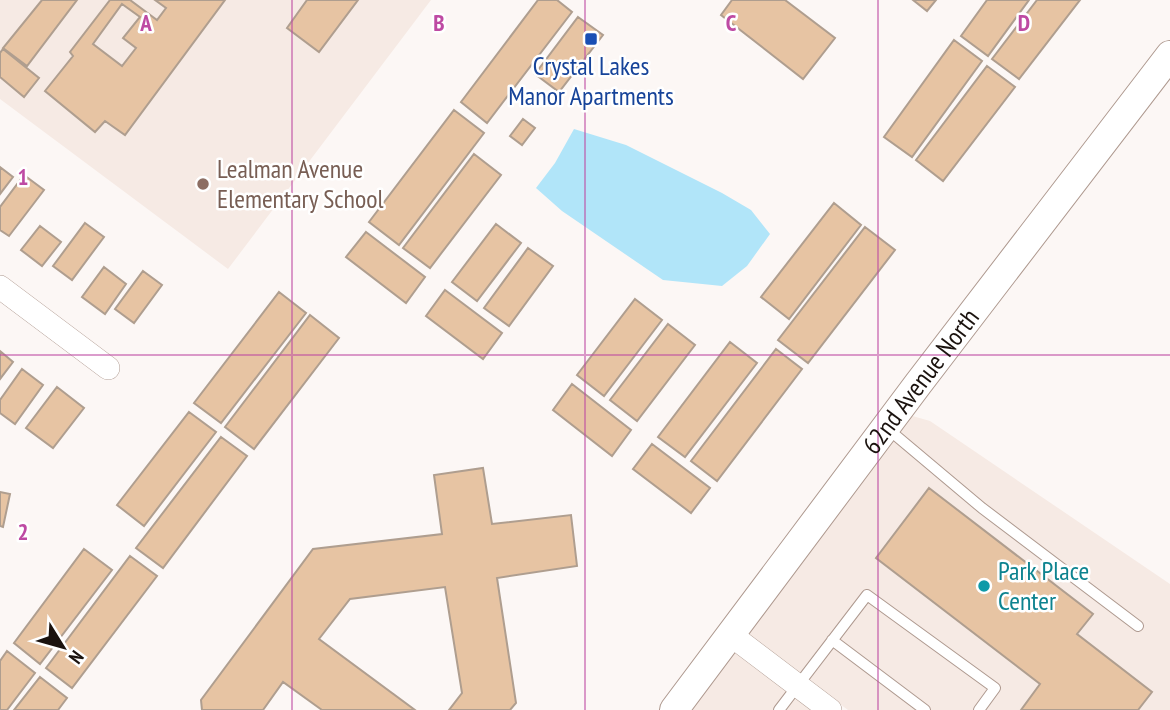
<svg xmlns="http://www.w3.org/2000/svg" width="1170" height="710" font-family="'PT Sans Narrow',sans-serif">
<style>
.built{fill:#f6eae4}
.water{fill:#b1e5f9}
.building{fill:#e7c4a3;stroke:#af9e8f;stroke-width:2;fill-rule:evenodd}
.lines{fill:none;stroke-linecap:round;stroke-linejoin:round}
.service-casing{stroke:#ae998f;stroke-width:12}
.minor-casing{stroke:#ae998f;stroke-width:24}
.tertiary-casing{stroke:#ae998f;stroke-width:30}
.service{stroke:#fff;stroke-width:10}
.minor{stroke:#fff;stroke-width:23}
.tertiary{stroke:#fff;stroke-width:28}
.grid{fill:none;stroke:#be4aa3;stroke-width:2;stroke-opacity:0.55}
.transit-dot{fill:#1a4fb4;stroke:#fff;stroke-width:2.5}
.education-dot{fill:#8d6e63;stroke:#fff;stroke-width:2.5}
.culture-dot{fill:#0f9aa8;stroke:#fff;stroke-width:2.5}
.labels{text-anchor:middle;stroke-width:5;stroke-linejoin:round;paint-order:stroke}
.transit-label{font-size:26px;fill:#164399;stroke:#fff}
.education-label{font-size:26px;fill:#785e54;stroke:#fff;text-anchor:start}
.street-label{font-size:26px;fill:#1a120e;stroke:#fff}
.culture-label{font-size:26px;fill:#0d838f;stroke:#fff;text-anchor:start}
.grid-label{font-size:23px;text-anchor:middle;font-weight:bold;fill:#be4aa3;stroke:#fff;stroke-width:5;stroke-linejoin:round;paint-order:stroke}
</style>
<rect width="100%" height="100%" fill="#fcf7f5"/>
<path class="built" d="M0,0H431L228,269L0,99Z
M909,415L930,421L1170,584V710H848L746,634Z
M734,651L812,710H689Z"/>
<path class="water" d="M574,129L626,145L722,193L751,210L770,234L747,266L722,286L663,280L562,211L536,188L555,163Z"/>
<path class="building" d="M42,0H77L27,66L3,48Z
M110,0H130L157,20L166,8L155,0H225L125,135L105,121L95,132L45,91L73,56L70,52ZM122,4L140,17L123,38L136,48L122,66L93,44Z
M307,0H358L319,52L287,28Z
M538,0H557L572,12L487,123L461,102Z
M732,0H785L835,38L803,79L721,15Z
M913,0H936L927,11Z
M987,0H1029L988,56L961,36Z
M1037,0H1080L1019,79L992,59Z
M578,17L603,35L559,92L535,74Z
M954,40L982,61L912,157L884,137Z
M3,49L39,78L24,97L0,77V53Z
M987,66L1015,87L943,181L916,160Z
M454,110L484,133L399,245L369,222Z
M523,119L535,128L522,145L510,136Z
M474,154L501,175L430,268L403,248Z
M0,167L13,177L0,194Z
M24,175L44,190L9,236L0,230V207Z
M834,203L861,225L789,319L761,297Z
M85,223L104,237L72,280L53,266Z
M496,224L521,243L477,301L452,282Z
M40,226L61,242L42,266L21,250Z
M865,227L895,250L808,363L778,340Z
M366,232L425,277L406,303L346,257Z
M528,248L553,266L509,326L484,308Z
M104,267L126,284L105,314L82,297Z
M143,271L162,285L134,323L115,309Z
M445,290L502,333L483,359L426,316Z
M279,292L306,313L221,423L194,403Z
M635,299L662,320L604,396L577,375Z
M310,315L339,338L254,449L225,427Z
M668,324L695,345L637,421L610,400Z
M730,342L757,363L685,457L658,437Z
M776,349L802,369L717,481L691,461Z
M0,351L13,362L0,379Z
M22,369L43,385L15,424L0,413V400Z
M572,384L631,430L612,456L553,410Z
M57,387L84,408L53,448L26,428Z
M189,412L216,432L144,526L117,505Z
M221,437L247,456L163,568L136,548Z
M652,444L710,488L691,513L633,469Z
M483,468L492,524L571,515L577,566L497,578L516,703L510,710H449L462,693L445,587L350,599L319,639L415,710H322L283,682L263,710H202L201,700L313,549L442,534L434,475Z
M929,488L1093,614L1077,634L1152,692L1138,710H1021L1040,684L876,558Z
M0,492L10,494L3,527L0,526Z
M84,549L112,570L40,664L14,643Z
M130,556L157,576L72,688L46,668Z
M7,651L35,673L7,710H0V661Z
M40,677L67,698L58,710H14Z"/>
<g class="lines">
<defs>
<path id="service" d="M888,429L982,508L1138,626
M832,640L925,710
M779,710L867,595L995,688L979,710"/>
<path id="minor" d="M0,287L108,368
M731,635L830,710"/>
<g id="tertiary">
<path id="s1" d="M674,710L918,384L1170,55"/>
</g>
</defs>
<use href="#service" class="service-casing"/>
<use href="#minor" class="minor-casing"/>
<use href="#tertiary" class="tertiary-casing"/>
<use href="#service" class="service"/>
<use href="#minor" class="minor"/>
<use href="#tertiary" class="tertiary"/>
</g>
<path class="grid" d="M292,0V710M585,0V710M878,0V710M0,355H1170"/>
<rect class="transit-dot" x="584" y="32" width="14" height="14" rx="3.5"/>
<circle class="education-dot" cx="203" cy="184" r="7"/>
<circle class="culture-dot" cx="984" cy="586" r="7"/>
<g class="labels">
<g class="transit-label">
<text x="591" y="75">Crystal Lakes<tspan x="591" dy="30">Manor Apartments</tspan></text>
</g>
<g class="education-label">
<text x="217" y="178">Lealman Avenue<tspan x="217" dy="30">Elementary School</tspan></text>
</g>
<g class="street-label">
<text dy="9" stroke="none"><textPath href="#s1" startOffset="411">62nd Avenue North</textPath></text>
</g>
<g class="culture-label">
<text x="998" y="580">Park Place<tspan x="998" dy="30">Center</tspan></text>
</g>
</g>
<g class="grid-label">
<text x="146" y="31">A</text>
<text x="439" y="31">B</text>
<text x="731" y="31">C</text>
<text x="1024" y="31">D</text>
<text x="23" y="185">1</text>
<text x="23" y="540">2</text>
</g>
<g transform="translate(63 647) rotate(127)" stroke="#ffffff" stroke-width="5" paint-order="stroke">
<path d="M0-5L12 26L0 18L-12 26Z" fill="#1a120e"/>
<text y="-10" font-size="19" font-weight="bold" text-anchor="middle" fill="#1a120e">N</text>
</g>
</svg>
